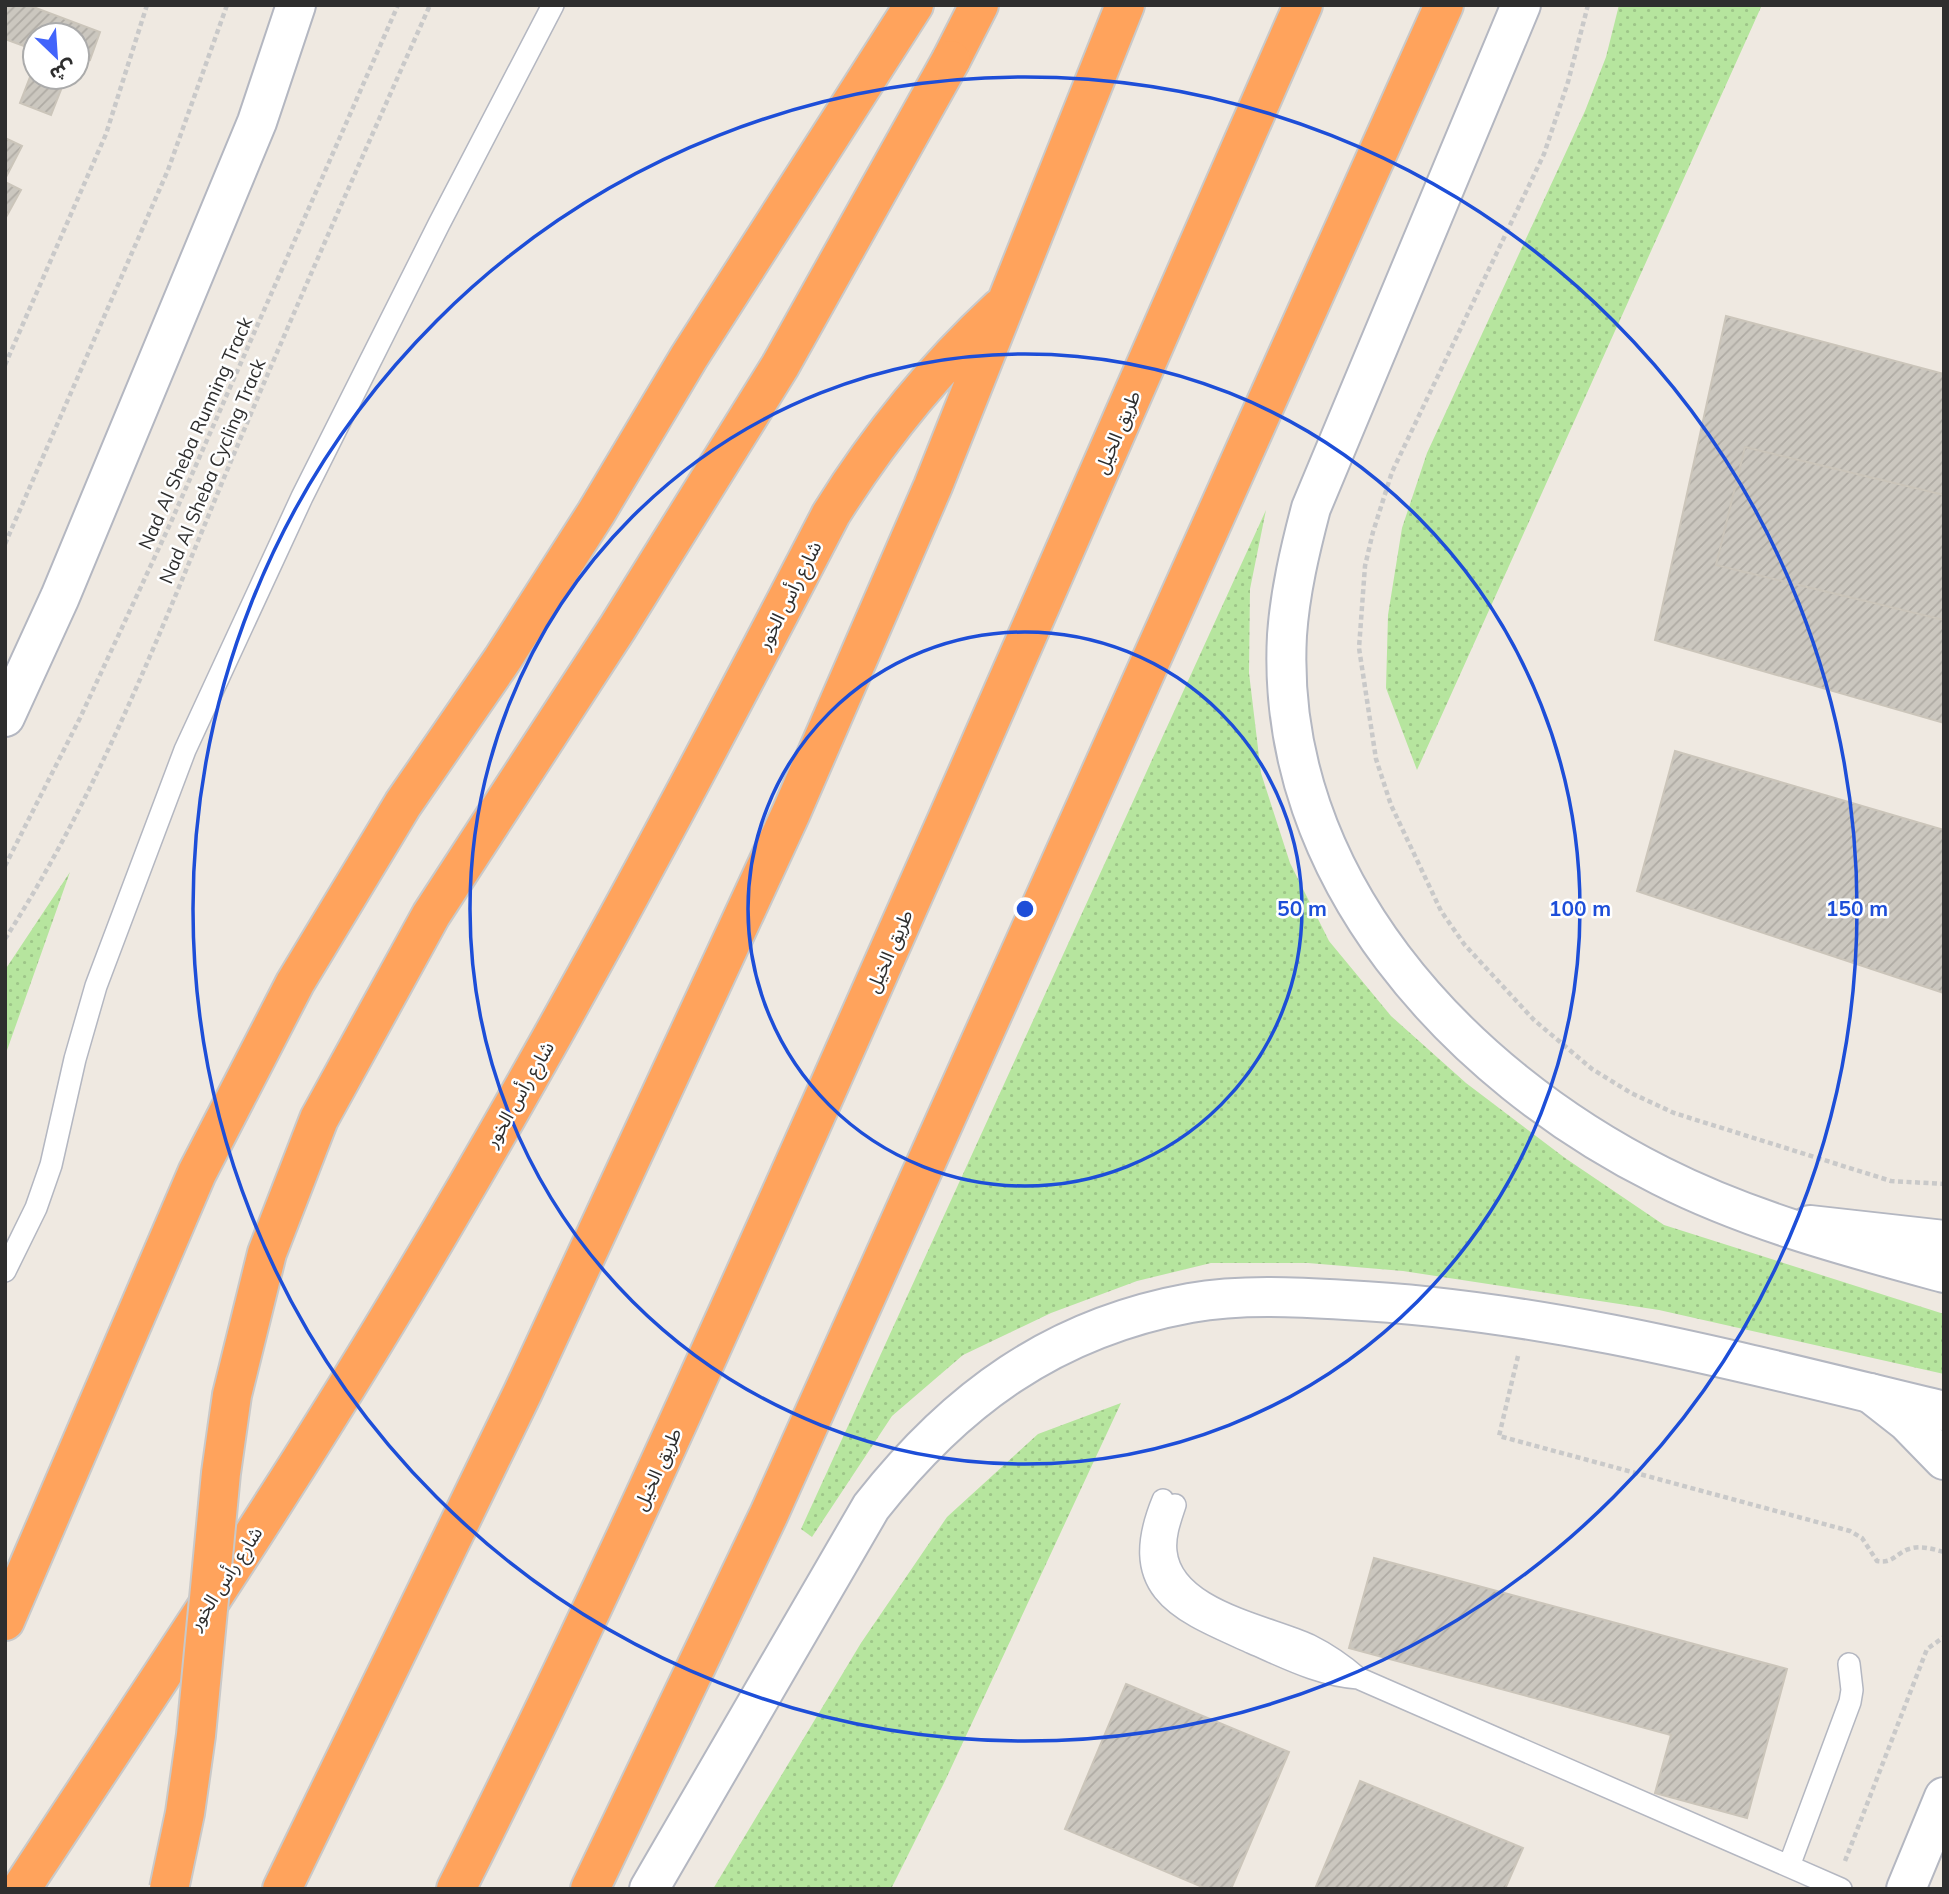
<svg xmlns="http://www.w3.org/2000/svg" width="1949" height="1894" font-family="Mulish,'Noto Sans Arabic',sans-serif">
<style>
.green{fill:url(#green-dots)}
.building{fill:url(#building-hatch);stroke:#cbc5ba;stroke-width:2}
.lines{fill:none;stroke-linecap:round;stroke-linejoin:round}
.lane-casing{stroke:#b4b7c1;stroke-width:24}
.street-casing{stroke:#b4b7c1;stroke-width:42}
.secondary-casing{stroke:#b4b7c1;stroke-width:42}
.highway-casing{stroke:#c9c9c9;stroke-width:42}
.path{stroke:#c9c9c9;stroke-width:4.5;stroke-dasharray:5 3.5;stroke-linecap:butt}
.lane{stroke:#fff;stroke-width:21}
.street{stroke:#fff;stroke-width:38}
.secondary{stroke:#fff;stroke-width:38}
.highway{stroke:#ffa35c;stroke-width:38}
.highway-bridge-casing{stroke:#c9c9c9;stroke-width:42;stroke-linecap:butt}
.highway-bridge{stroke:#ffa35c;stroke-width:38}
.ring{fill:none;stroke:#1d4ed8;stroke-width:3.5}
.labels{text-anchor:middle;stroke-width:5;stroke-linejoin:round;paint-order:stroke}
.street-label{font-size:19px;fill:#2e2e2e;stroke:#fff}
.centre{fill:#1d4ed8;stroke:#fff;stroke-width:3.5}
.ring-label{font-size:21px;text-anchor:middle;font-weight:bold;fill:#1d4ed8;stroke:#fff;stroke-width:5;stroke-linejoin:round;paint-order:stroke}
</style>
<defs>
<pattern id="green-dots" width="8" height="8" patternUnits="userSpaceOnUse" patternTransform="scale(1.75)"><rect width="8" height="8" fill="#b6e59e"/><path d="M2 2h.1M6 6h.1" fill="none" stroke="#9dc588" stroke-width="1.8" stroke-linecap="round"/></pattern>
<pattern id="building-hatch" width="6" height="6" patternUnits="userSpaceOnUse" patternTransform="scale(1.75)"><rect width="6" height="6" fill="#cbc7bf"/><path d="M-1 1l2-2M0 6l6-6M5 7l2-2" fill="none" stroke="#afaba4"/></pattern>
</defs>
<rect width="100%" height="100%" fill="#efe9e1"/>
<path class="green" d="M1619,5H1762L1417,770L1386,688L1388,615L1402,528L1427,453L1585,111L1606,57Z
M1266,510L1250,589L1249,673L1261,773L1290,863L1329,941L1391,1016L1466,1083L1565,1158L1664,1225L1944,1314V1374L1659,1310L1403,1271L1308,1263H1211L1137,1281L1051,1313L963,1355L892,1416L812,1537L801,1529Z
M70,872L5,1056V970Z
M1121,1403L944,1783L891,1889H713L861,1643L947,1517L1038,1434Z"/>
<path class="building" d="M5,5H28L100,32L90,60L77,54V35H35V50L5,39Z
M35,64V77H66L51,115L20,103Z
M5,138L22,146L5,179Z
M5,182L21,190L5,219Z
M1726,316L1944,374V723L1655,640Z
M1745,447L1944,495V620L1716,565Z
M1675,751L1944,830V993L1637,891Z
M1374,1558L1787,1669L1747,1818L1655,1793L1671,1735L1349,1648Z
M1126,1684L1289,1752L1231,1889H1207L1065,1829Z
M1360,1781L1523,1848L1505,1889H1315Z"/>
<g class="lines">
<defs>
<path id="lane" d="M5,1271L36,1208L51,1165L75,1059L96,986L185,750L302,497L439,224L553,5
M1163,1500C1125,1592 1181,1611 1252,1643C1287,1658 1319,1675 1358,1678
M1175,1505C1170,1520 1164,1536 1166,1552C1172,1610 1265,1625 1309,1645C1327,1654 1343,1665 1358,1678L1841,1889
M1789,1866L1850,1702L1852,1690L1849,1664"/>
<path id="street" d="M5,717L60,597L257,122L296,5
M1810,1225L1944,1240
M1870,1393L1907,1422L1944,1460
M1906,1889L1944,1797"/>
<path id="secondary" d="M1521,5L1311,508C1300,550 1290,592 1287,635C1274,876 1457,1074 1661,1176C1750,1221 1848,1247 1944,1273
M649,1889L871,1507C956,1399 1053,1328 1190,1303C1240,1294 1296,1297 1346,1300C1548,1310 1748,1364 1944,1411"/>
<path id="highway" d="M951,60L979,5
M5,1621L197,1173L295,983L403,804L502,660L596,513L689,357L914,5
M21,1889C143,1703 267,1519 382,1329C543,1064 688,790 831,514C879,437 933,370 1000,308
M282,1889L523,1392L791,813L933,486L1125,5
M456,1889C590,1623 711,1351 832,1079C991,722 1147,364 1303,5
M590,1889L769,1514L1444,5"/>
</defs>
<use href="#lane" class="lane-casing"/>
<use href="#street" class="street-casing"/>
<use href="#secondary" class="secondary-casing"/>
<use href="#highway" class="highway-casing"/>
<path class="path" d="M1588,5L1568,82L1544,154L1392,472L1373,532L1365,566L1359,648L1376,759L1391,805L1441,911L1464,944L1534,1020L1592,1069L1631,1093L1674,1113L1891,1181L1944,1184
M5,365L106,134L147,5
M5,544L168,170L227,5
M5,866L80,718L171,522L398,5
M5,939C101,790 163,624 231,461C295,308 362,157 430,5
M1518,1356L1499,1436L1850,1531L1862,1538L1877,1561C1893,1564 1896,1553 1909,1549C1921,1545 1932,1549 1944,1552
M1845,1861L1927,1649L1944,1637"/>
<use href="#lane" class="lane"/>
<use href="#street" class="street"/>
<use href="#secondary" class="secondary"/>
<use href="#highway" class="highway"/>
<defs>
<path id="highway-bridge" d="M169,1889L185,1813L196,1735L221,1473L232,1395L267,1253L319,1119L431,915L618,627L780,366L951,60"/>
</defs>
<use href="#highway-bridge" class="highway-bridge-casing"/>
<use href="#highway-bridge" class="highway-bridge"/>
</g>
<g class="ring">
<circle cx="1025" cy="909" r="277"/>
<circle cx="1025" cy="909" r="555"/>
<circle cx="1025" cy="909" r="832"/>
</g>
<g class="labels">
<g class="street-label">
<text transform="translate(1117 432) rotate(-67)" y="7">طريق الخيل</text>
<text transform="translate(195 433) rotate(-66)" y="7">Nad Al Sheba Running Track</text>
<text transform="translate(212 471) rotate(-67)" y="7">Nad Al Sheba Cycling Track</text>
<text transform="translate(789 595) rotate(-63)" y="7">شارع رأس الخور</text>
<text transform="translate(889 951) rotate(-66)" y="7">طريق الخيل</text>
<text transform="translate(519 1094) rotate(-60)" y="7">شارع رأس الخور</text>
<text transform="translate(657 1469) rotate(-65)" y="7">طريق الخيل</text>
<text transform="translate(225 1578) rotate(-57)" y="7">شارع رأس الخور</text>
</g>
</g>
<circle cx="1025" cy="909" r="10" class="centre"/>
<g class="ring-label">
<text x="1302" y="916">50 m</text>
<text x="1580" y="916">100 m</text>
<text x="1857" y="916">150 m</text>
</g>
<rect width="1949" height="1894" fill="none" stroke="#2e2e2e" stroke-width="14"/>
<g transform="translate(56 56) rotate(155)"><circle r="33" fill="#ffffff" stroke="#ababab" stroke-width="2"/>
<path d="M0-5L12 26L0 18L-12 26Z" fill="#4264fb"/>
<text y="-10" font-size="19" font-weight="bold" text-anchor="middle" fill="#2e2e2e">ش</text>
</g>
</svg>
